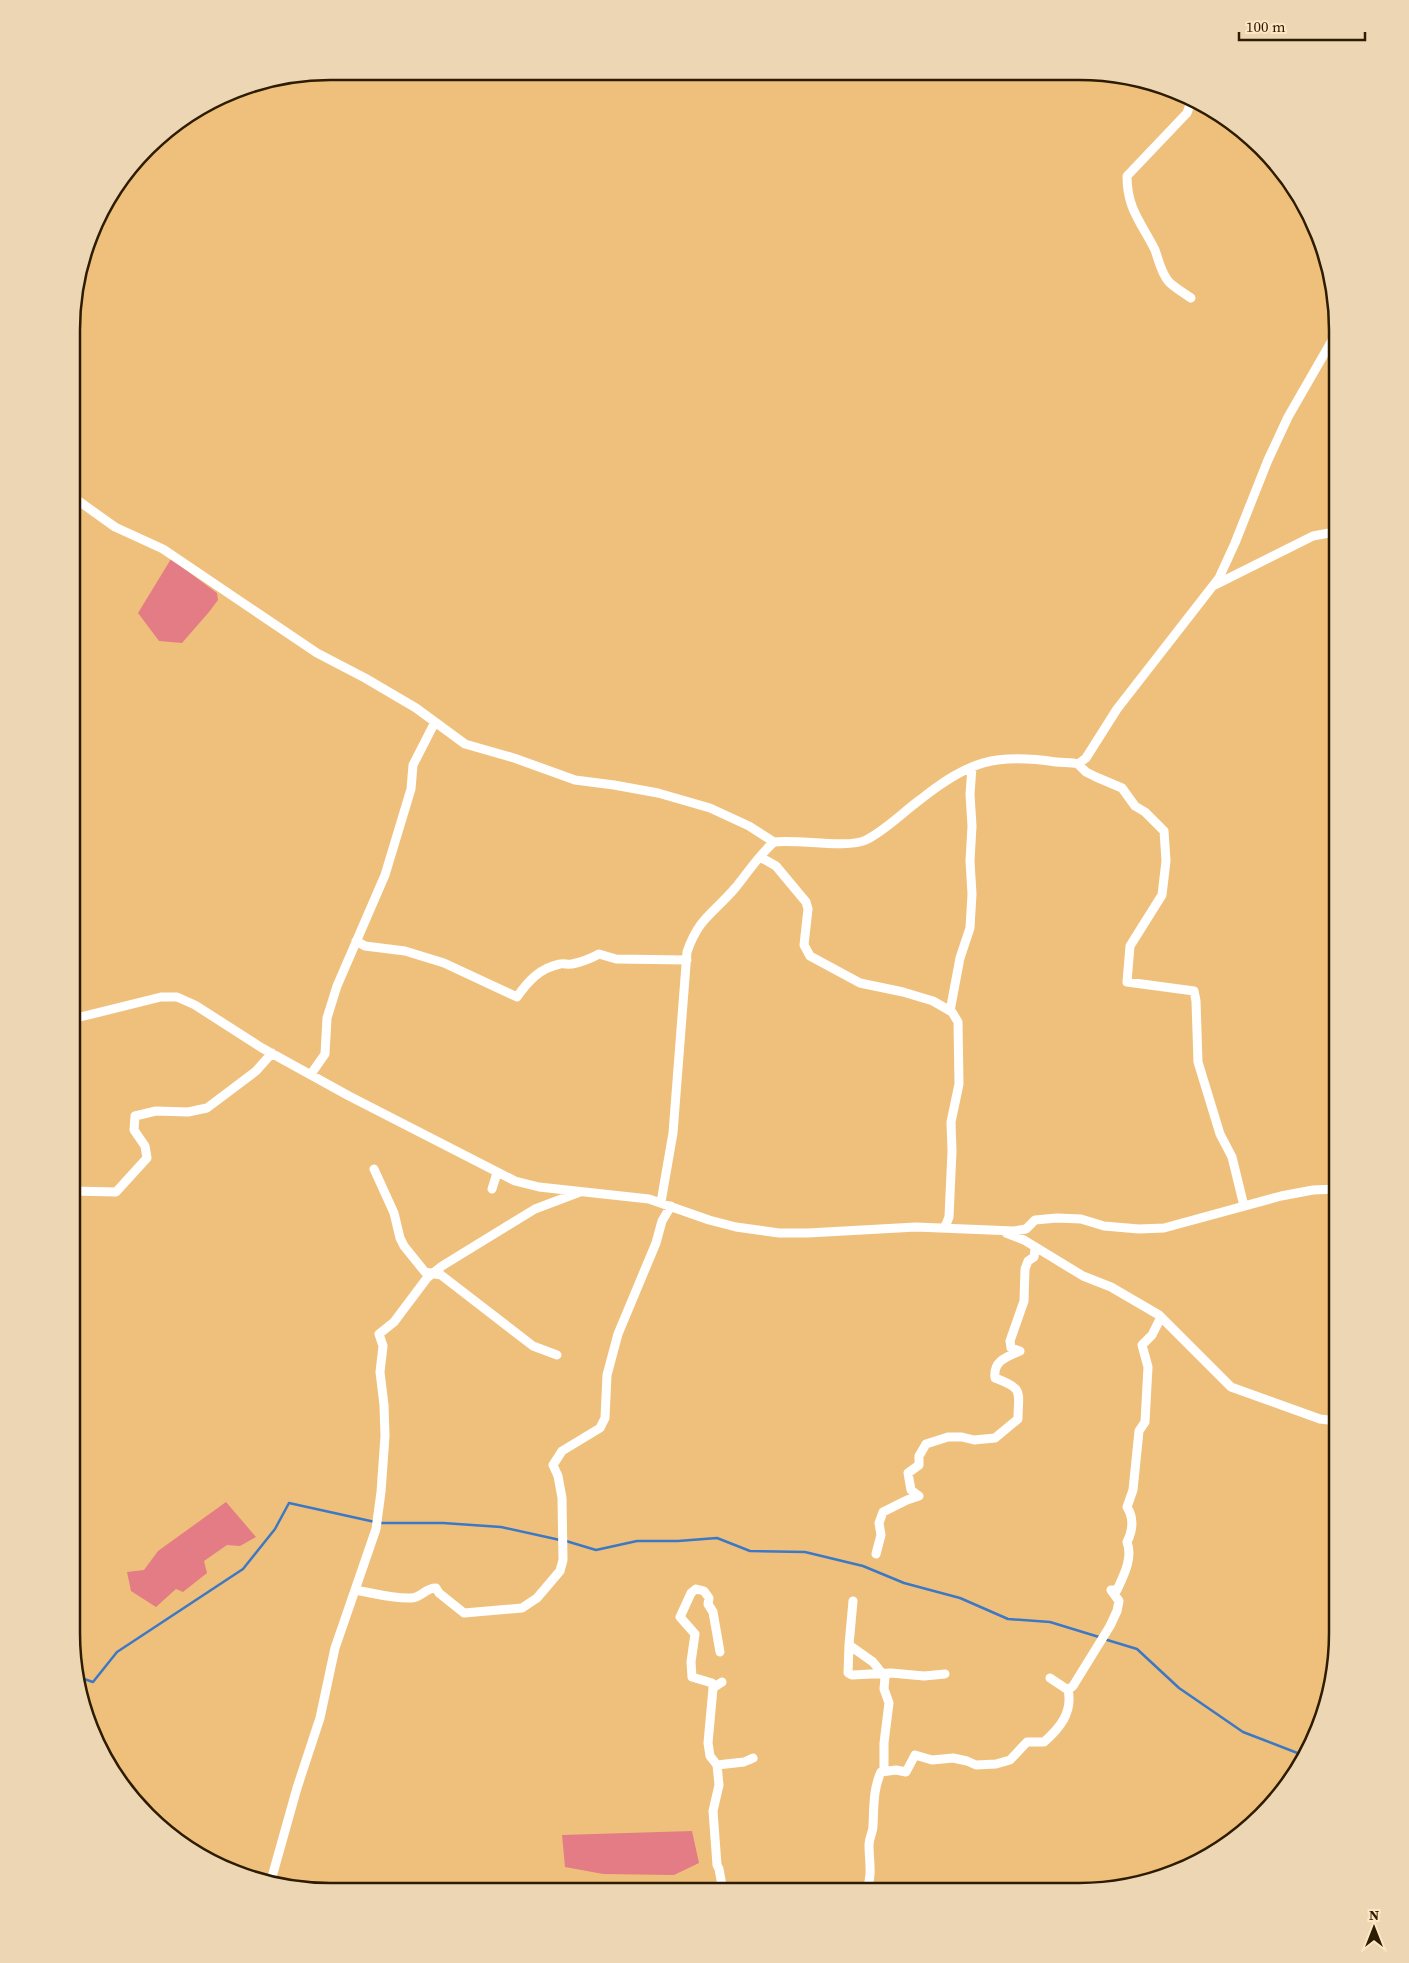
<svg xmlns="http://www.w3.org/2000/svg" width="1409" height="1963" font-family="'Source Serif 4',serif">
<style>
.green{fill:#e37c84}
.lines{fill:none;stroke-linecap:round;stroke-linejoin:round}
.stream{stroke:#3d78c5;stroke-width:2.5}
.street{stroke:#fff;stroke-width:9}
.rim{fill:none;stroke:#2d1c00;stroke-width:2.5}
</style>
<rect width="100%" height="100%" fill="#efc07b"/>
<path class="green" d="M171,559L217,593L218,600L209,612L182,643L159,641L138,613Z
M226,1502L256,1537L240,1546L227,1545L204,1561L207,1573L183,1592L176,1589L156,1607L131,1591L127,1572L144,1570L158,1551Z
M692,1831L699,1863L674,1875L603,1874L565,1867L562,1835Z"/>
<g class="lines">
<path class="stream" d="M380,1523H443L501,1527L560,1540
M566,1541L596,1550L637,1541H678L717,1538L750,1551L805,1552L863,1566L904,1583L960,1598L1008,1619L1050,1622L1099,1637
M1104,1639L1137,1649L1179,1688L1243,1732L1300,1754H1306
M75,1676L93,1682L117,1652L243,1569L275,1529L289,1503L375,1522"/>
<path class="street" d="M1191,298C1184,293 1175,288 1169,282C1161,273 1159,261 1155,250C1141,222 1127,209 1127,176L1187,113L1192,99
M73,497L115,527L163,549L317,653L365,678L416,708L465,744L514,758L575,780L614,785L658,793L710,808L749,826L774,842
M1215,585L1313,536L1335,532L1338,529
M1078,764L1086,772L1096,777L1122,788L1135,806L1145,812L1164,831L1166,861L1162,895L1130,946L1127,982L1194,991L1196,1001L1198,1062L1220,1134L1232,1157L1244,1206
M760,857L776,866L806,902L808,909L804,945L810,956L860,983L903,992L933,1001L952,1012L958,1022L959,1084L951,1122L952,1151L949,1217L945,1227
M356,941L365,946L405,951L444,963L517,997C528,981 540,968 560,964C564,963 568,965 572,964C582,962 590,959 599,954L616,959L687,960
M950,1011L960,958L970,928L972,894L970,861L972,826L970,794L972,767
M72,1019L161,997H177L195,1005L262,1048L349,1096L515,1181L539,1187L649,1199L709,1220L736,1227L779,1233H808L916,1227L1014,1231L1026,1229L1035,1220L1057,1218L1081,1219L1104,1226L1139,1229L1164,1228L1281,1196L1313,1190L1337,1189
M311,1074L325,1054L327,1018L337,986L385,875L411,789L413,765L435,722
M374,1169L394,1213L400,1238L404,1246L425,1272L441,1275L533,1346L557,1355
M492,1189L497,1173
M72,1191L116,1192L147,1158L145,1146L134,1130L135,1116L156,1111L188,1112L207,1108L256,1071L272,1053
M661,1202L673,1133L687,952C699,917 714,913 736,887C748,872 759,855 774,842C799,839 846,849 866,840C886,830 903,812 921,799C969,761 995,753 1056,762C1063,763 1071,762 1078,764L1086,758L1117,709L1219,578L1235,543L1268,460L1288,417L1338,330
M1006,1233L1024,1240L1083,1276L1111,1287L1159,1315L1231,1387L1320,1419L1337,1421
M876,1554L881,1535L879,1523L883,1512L907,1500L919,1496L911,1490L908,1473L919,1465V1456L926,1444L948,1437H962L974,1440L995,1438L1018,1419C1018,1392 1025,1389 995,1378C993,1361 1006,1357 1020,1351L1011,1348L1010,1341L1024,1301L1025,1269L1028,1261L1034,1257L1035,1249
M355,1590L376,1529L381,1492L385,1436L384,1405L380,1372L383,1346L379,1334L394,1322L427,1278L442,1266L535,1209L580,1192
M849,1645L853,1601
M1050,1678L1068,1690L1073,1686L1110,1626L1117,1611L1119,1601L1111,1590H1117C1124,1575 1133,1558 1127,1542C1133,1530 1134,1518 1127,1507L1133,1490L1139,1431L1145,1422L1148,1367L1142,1345L1152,1335L1161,1317
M713,1688L712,1683L692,1677L691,1662L695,1634L680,1617L691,1593L696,1589L704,1591L709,1598L708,1604L713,1612L720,1652
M717,1765L710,1756L708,1743L713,1688L722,1682
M884,1771V1743L889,1703L884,1689L885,1677L873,1662L849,1645L848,1673L852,1675L891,1673L924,1676L945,1674
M270,1884L297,1788L320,1718L335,1648L355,1590C373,1593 393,1599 411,1598C421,1598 425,1588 436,1588L439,1593L464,1613L522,1608L537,1598L560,1571L563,1560L562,1498L558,1476L553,1465L562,1451L600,1428L605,1418L607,1375L618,1334L656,1243L662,1221L671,1206
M723,1891L719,1869L717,1865L713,1811L719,1785L717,1765L744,1762L753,1758L749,1760
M866,1891C873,1876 869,1861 869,1845C869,1838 873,1832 873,1826C874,1807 873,1789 881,1772L896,1770L906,1772L915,1755L932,1760L953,1758L967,1761L976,1765L996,1764L1010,1760L1027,1742H1044C1060,1728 1073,1712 1068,1690"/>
</g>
<path d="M0 0H1409V1963H0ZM330 80H1079A250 250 0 0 1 1329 330V1633A250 250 0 0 1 1079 1883H330A250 250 0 0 1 80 1633V330A250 250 0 0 1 330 80Z" fill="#edd6b4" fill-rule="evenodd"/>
<path class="rim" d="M330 80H1079A250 250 0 0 1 1329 330V1633A250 250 0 0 1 1079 1883H330A250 250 0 0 1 80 1633V330A250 250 0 0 1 330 80Z"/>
<g transform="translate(1374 1928)" stroke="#fee6c4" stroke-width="4" paint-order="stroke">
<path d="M0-4L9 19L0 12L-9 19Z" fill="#2d1c00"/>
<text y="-8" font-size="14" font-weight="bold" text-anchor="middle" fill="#2d1c00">N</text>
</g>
<path d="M1239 32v8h126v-8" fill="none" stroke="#2d1c00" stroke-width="2.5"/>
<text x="1246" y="32" font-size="15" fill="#2d1c00" stroke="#fee6c4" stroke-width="4" paint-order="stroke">100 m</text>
</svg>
